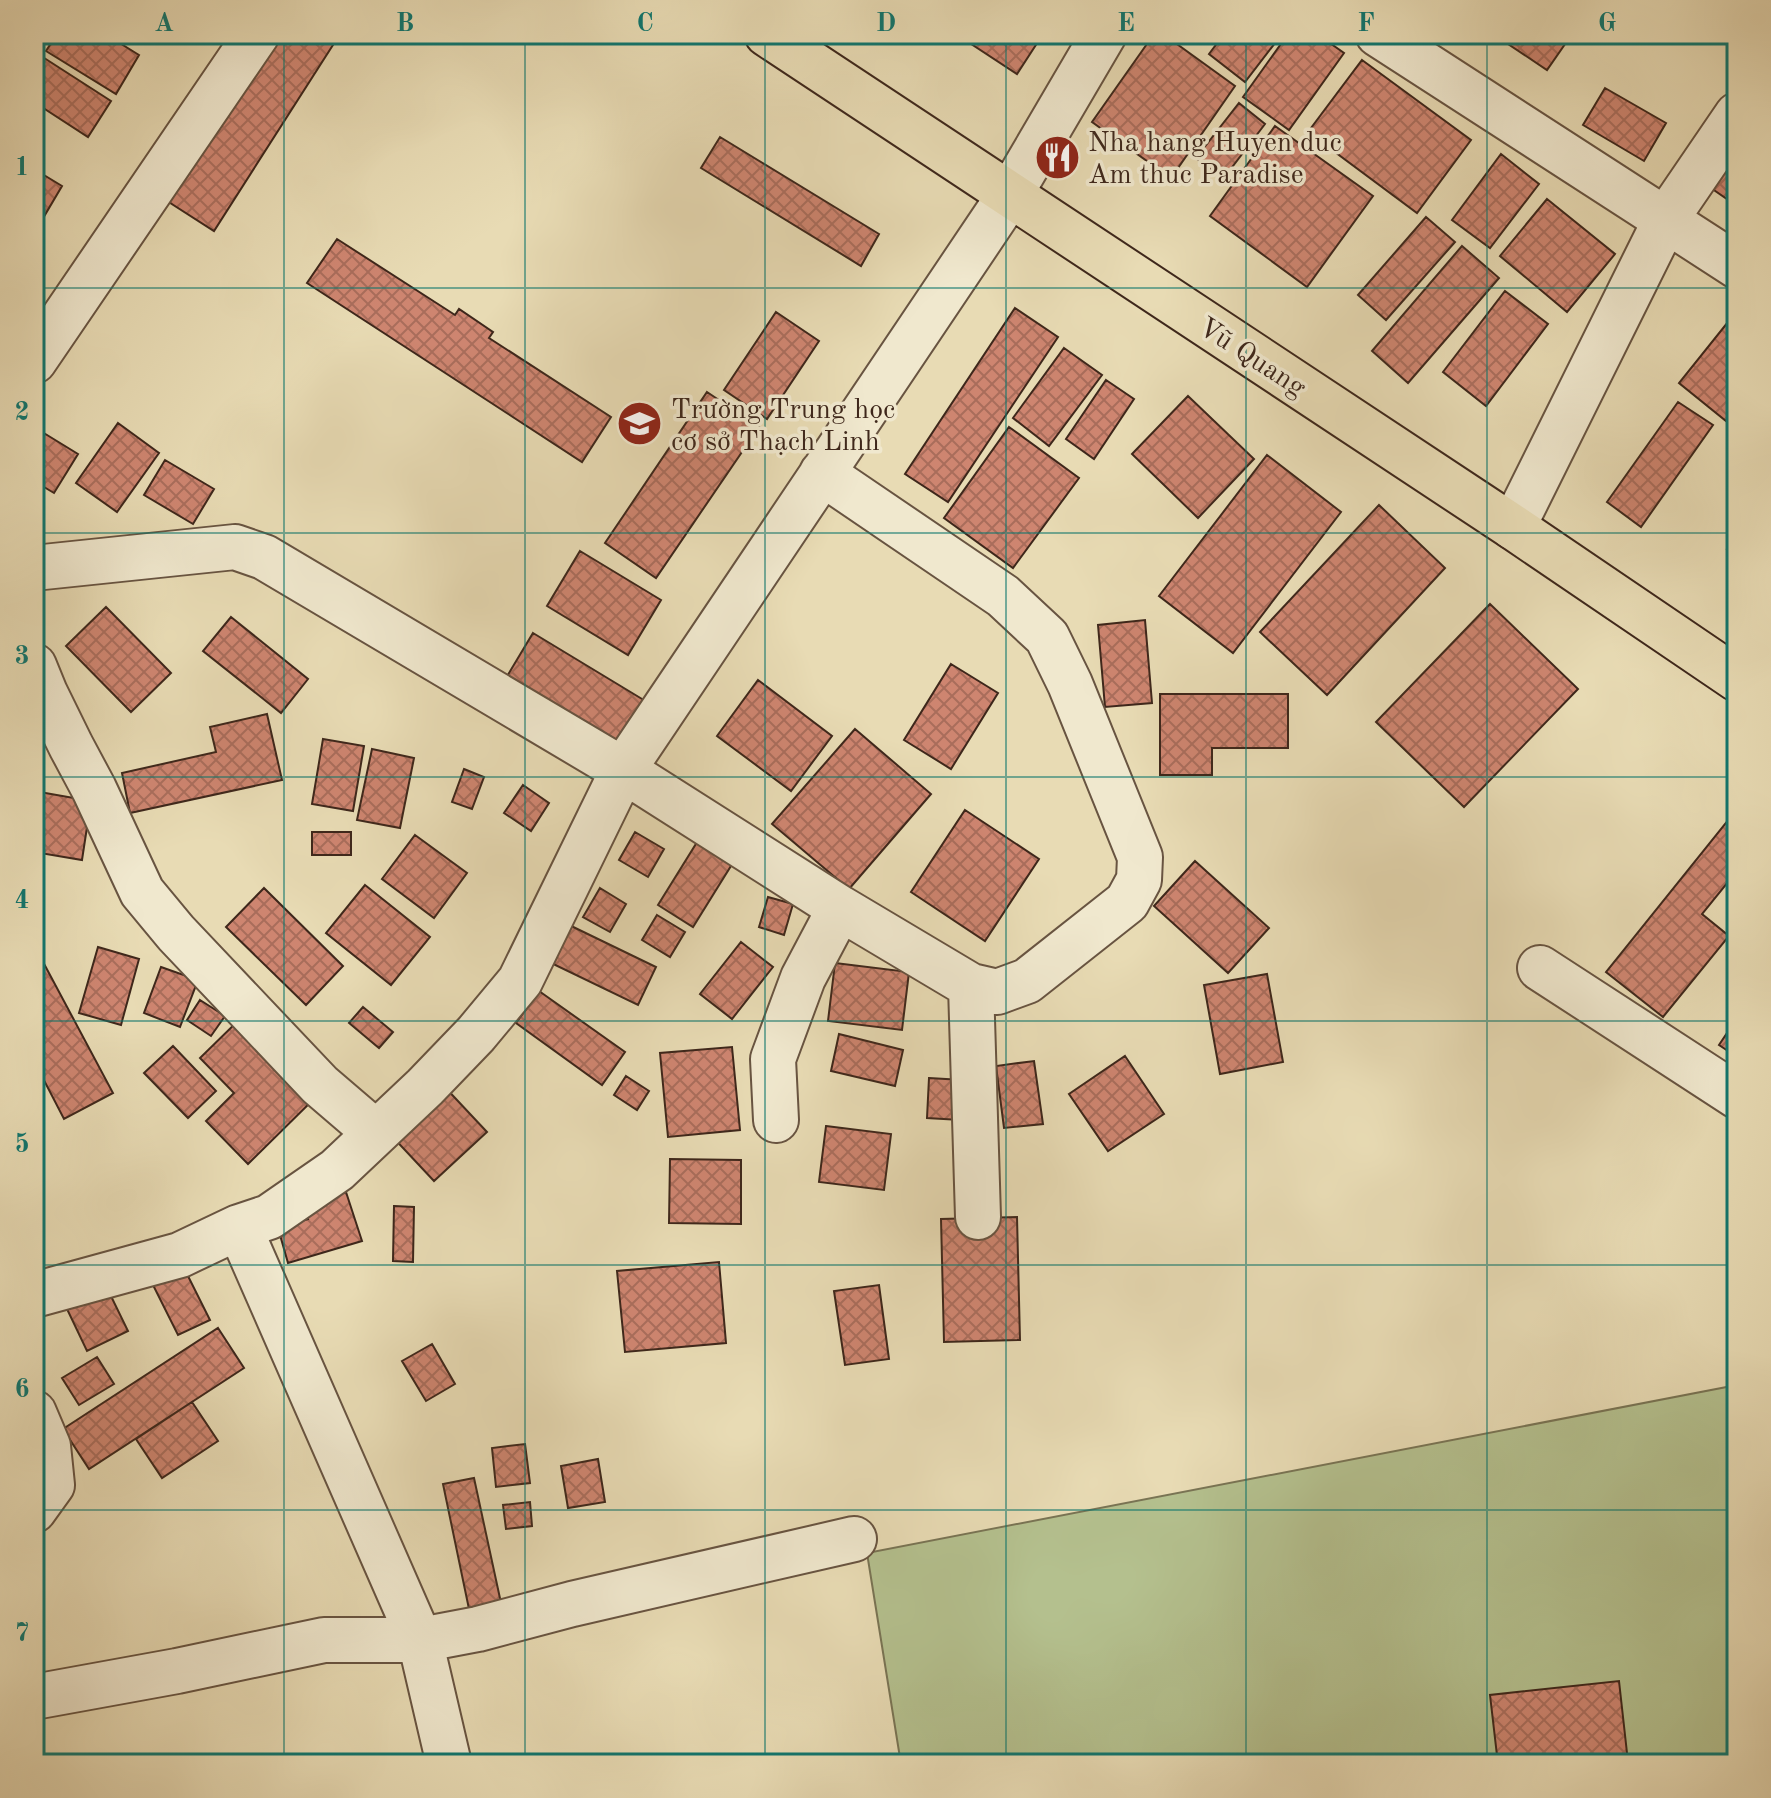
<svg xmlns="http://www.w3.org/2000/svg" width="1771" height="1798" font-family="'Old Standard TT',serif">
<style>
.green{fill:#b4c08e;stroke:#797454;stroke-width:2}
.building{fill:url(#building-cross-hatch);stroke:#3e271b;stroke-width:2}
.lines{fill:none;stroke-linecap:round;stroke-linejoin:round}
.minor-casing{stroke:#685441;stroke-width:48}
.major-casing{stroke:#3e271b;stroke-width:48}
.minor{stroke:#f0e8ce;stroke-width:44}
.major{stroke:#e8dbb4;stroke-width:44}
.grid{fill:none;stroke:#0f766e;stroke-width:2;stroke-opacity:0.55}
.labels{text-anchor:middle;stroke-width:7;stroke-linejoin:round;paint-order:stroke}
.poi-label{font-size:28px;fill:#3e271b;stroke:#f0e8ce;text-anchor:start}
.street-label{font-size:28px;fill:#3e271b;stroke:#f0e8ce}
.neatline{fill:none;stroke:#0f766e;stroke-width:3}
.grid-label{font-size:26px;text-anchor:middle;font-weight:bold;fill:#0f766e}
</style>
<defs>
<pattern id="building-cross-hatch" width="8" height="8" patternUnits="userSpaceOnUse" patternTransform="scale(2)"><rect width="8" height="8" fill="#ce8570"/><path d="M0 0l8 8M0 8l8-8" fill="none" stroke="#a96d5b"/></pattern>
</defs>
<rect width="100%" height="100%" fill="#e8dbb4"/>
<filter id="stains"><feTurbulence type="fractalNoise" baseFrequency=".0025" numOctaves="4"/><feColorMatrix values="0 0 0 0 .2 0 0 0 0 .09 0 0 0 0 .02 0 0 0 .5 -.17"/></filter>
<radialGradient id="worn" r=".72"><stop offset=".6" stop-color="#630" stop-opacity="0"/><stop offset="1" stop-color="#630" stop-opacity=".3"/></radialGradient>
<path class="green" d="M1737,1385V1764H901L867,1553Z"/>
<path class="building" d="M57,34H105L139,55L116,94L46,51Z
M269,34H340L214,231L164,199Z
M956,34H1043L1017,74Z
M1154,34H1163L1235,86L1171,178L1092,122Z
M1224,34H1282L1245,82L1209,54Z
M1288,34H1317L1344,53L1289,130L1243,97Z
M1515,34H1572L1547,70L1508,44Z
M38,54L111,101L88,137L34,102V60Z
M1362,60L1471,140L1417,213L1308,132Z
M1605,88L1666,123L1644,161L1583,125Z
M1239,103L1265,124L1223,179L1196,158Z
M1275,126L1373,196L1307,287L1210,216Z
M720,137L879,234L861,266L701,168Z
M1737,151V206L1711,188Z
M1501,154L1539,184L1490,248L1452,220Z
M34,169L62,186L39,225L34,222Z
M1547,199L1615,254L1567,312L1500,256Z
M1426,217L1455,242L1386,320L1358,295Z
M337,239L455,315L459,309L493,332L489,338L611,417L582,462L307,283Z
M1462,246L1499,278L1408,383L1372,351Z
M1505,291L1548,324L1486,406L1443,372Z
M1015,308L1058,337L948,502L905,474Z
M776,312L819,341L767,419L724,390Z
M1728,322L1737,329V407L1726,421L1679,383Z
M1064,348L1102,375L1049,446L1013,418Z
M1106,380L1134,399L1094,459L1066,439Z
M707,392L759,427L656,578L605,543Z
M1188,396L1254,459L1198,518L1132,454Z
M1678,402L1713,425L1641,527L1607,502Z
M118,423L159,453L117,512L76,483Z
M34,427L78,454L54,493L34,481Z
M1009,427L1079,478L1013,568L944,518Z
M1267,455L1341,512L1233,653L1159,596Z
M165,460L214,489L193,524L144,495Z
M1379,505L1445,568L1327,695L1260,632Z
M1737,535V556L1727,549Z
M580,551L661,600L628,655L547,606Z
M1490,604L1578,689L1464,807L1376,722Z
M106,607L171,673L131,712L66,646Z
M231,617L308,679L281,713L203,651Z
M1145,620L1152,703L1105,707L1098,625Z
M533,633L647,702L616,751L503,683Z
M951,664L998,693L951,769L904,740Z
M758,680L832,736L791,791L717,736Z
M1160,694H1288V748H1212V775H1160Z
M34,696L53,738L34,742Z
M267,714L282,780L130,813L122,773L216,752L210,727Z
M855,729L931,794L849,889L772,824Z
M323,739L364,746L353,811L312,804Z
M372,749L414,758L400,828L357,820Z
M464,769L484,777L472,809L452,802Z
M523,785L549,803L531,831L504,813Z
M34,791L91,801L82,860L34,852Z
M1737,809V871L1702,914L1729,936L1663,1017L1606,972Z
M965,810L1039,859L985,941L911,892Z
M704,831L739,853L693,927L658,905Z
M312,832H351V855H312Z
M635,832L664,849L648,877L619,860Z
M415,835L467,873L434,918L382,879Z
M1195,861L1269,928L1228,973L1154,906Z
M365,885L430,937L391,985L326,933Z
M264,888L343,966L306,1005L226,927Z
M600,888L626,904L610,932L583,917Z
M768,897L793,904L784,935L759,927Z
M657,915L685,932L670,957L642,940Z
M565,923L656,967L638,1005L547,961Z
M741,942L773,967L732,1019L700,994Z
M34,945L113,1093L64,1119L34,1061Z
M98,947L139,959L121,1025L79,1013Z
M835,963L909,972L902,1030L828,1021Z
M161,967L198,980L180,1027L144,1013Z
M1267,974L1283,1062L1220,1074L1204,985Z
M539,991L625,1052L602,1085L516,1023Z
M200,1000L225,1016L211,1036L187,1020Z
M363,1007L393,1032L379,1048L349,1023Z
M245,1014L321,1092L248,1164L206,1121L234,1093L200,1058Z
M1737,1018V1057L1719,1045Z
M839,1034L903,1050L895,1086L831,1071Z
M173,1046L216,1091L188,1118L144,1073Z
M732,1047L740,1130L668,1137L660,1053Z
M1125,1056L1164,1114L1108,1151L1069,1094Z
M1034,1061L1043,1124L1004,1128L996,1066Z
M626,1076L649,1091L637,1110L614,1095Z
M929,1078L962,1080L960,1120L927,1118Z
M441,1083L487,1132L434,1181L389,1133Z
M826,1126L891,1134L884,1190L819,1182Z
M670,1159L741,1160V1224L669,1223Z
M346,1192L362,1241L288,1263L278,1228L308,1219L304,1205Z
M394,1206L414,1207L413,1262L393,1261Z
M1017,1217L1020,1340L944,1342L941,1219Z
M179,1258L210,1320L178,1335L147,1273Z
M719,1262L726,1343L625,1352L617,1271Z
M879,1285L889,1359L845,1365L834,1291Z
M108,1290L128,1331L87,1351L67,1309Z
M218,1328L244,1368L89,1469L63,1429Z
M432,1344L455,1384L426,1401L402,1361Z
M97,1357L114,1384L79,1405L62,1378Z
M192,1402L218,1441L162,1478L136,1439Z
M525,1444L530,1483L496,1487L492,1448Z
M598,1459L605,1502L568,1508L561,1466Z
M474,1478L501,1603L469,1609L443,1484Z
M530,1502L532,1526L506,1529L503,1505Z
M1619,1681L1628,1762L1609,1764H1498L1490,1695Z"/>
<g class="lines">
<defs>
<path id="minor" d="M1378,34L1737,266
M34,361L257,34
M1513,527L1666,219L1737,115
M34,568L235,547L264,557L623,770L840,908L971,986L997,992L1027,981L1127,902L1139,880L1140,857L1070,684L1047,637L1003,596L822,473
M34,666L45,693L71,746L94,789L142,892L176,933L320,1085L376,1133
M1540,968L1737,1096
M971,986L978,1217
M776,1120L773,1059L803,978L840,908
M239,1227L420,1640L449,1764
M34,1295L180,1255L239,1227L269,1217L337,1170L425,1087L476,1034L520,981L623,770L1009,196L1104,34
M34,1413L48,1446L52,1485L34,1510
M34,1697L177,1671L324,1640H420L478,1629L572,1604L854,1539"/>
<path id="major" d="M767,34L1513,527L1737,679"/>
</defs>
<use href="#minor" class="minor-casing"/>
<use href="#major" class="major-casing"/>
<use href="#minor" class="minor"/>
<use href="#major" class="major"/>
</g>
<path class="grid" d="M284,34V1764M525,34V1764M765,34V1764M1006,34V1764M1246,34V1764M1487,34V1764M34,288H1737M34,533H1737M34,777H1737M34,1021H1737M34,1265H1737M34,1510H1737"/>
<defs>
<symbol id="restaurant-disc" viewBox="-11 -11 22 22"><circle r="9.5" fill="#8f2418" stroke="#f0e8ce"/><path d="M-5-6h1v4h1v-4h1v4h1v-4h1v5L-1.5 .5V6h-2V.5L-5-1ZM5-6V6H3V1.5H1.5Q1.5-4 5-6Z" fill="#fff"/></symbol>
<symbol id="school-disc" viewBox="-11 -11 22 22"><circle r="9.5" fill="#8f2418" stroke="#f0e8ce"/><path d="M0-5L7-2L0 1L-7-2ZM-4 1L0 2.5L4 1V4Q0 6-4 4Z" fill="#fff"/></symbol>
</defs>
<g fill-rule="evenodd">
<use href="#restaurant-disc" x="1032" y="132" width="51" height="51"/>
<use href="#school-disc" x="614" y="398" width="51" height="51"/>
</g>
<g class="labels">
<g class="poi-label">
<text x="1088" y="151">Nha hang Huyen duc<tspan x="1088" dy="32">Am thuc Paradise</tspan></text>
<text x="671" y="418">Trường Trung học<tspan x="671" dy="32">cơ sở Thạch Linh</tspan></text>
</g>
<g class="street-label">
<text transform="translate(1253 356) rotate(33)" y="10">Vũ Quang</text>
</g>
</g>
<rect width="1771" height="1798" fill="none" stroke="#e8dbb4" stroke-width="88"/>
<rect x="44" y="44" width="1683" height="1710" class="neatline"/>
<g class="grid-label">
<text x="164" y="31">A</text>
<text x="405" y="31">B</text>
<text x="645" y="31">C</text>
<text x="886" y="31">D</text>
<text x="1126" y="31">E</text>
<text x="1366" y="31">F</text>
<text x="1607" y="31">G</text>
<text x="22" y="175">1</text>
<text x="22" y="420">2</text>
<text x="22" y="664">3</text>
<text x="22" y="908">4</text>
<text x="22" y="1152">5</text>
<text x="22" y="1397">6</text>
<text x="22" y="1641">7</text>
</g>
<rect width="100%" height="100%" filter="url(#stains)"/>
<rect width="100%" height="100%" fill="url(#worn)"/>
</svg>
